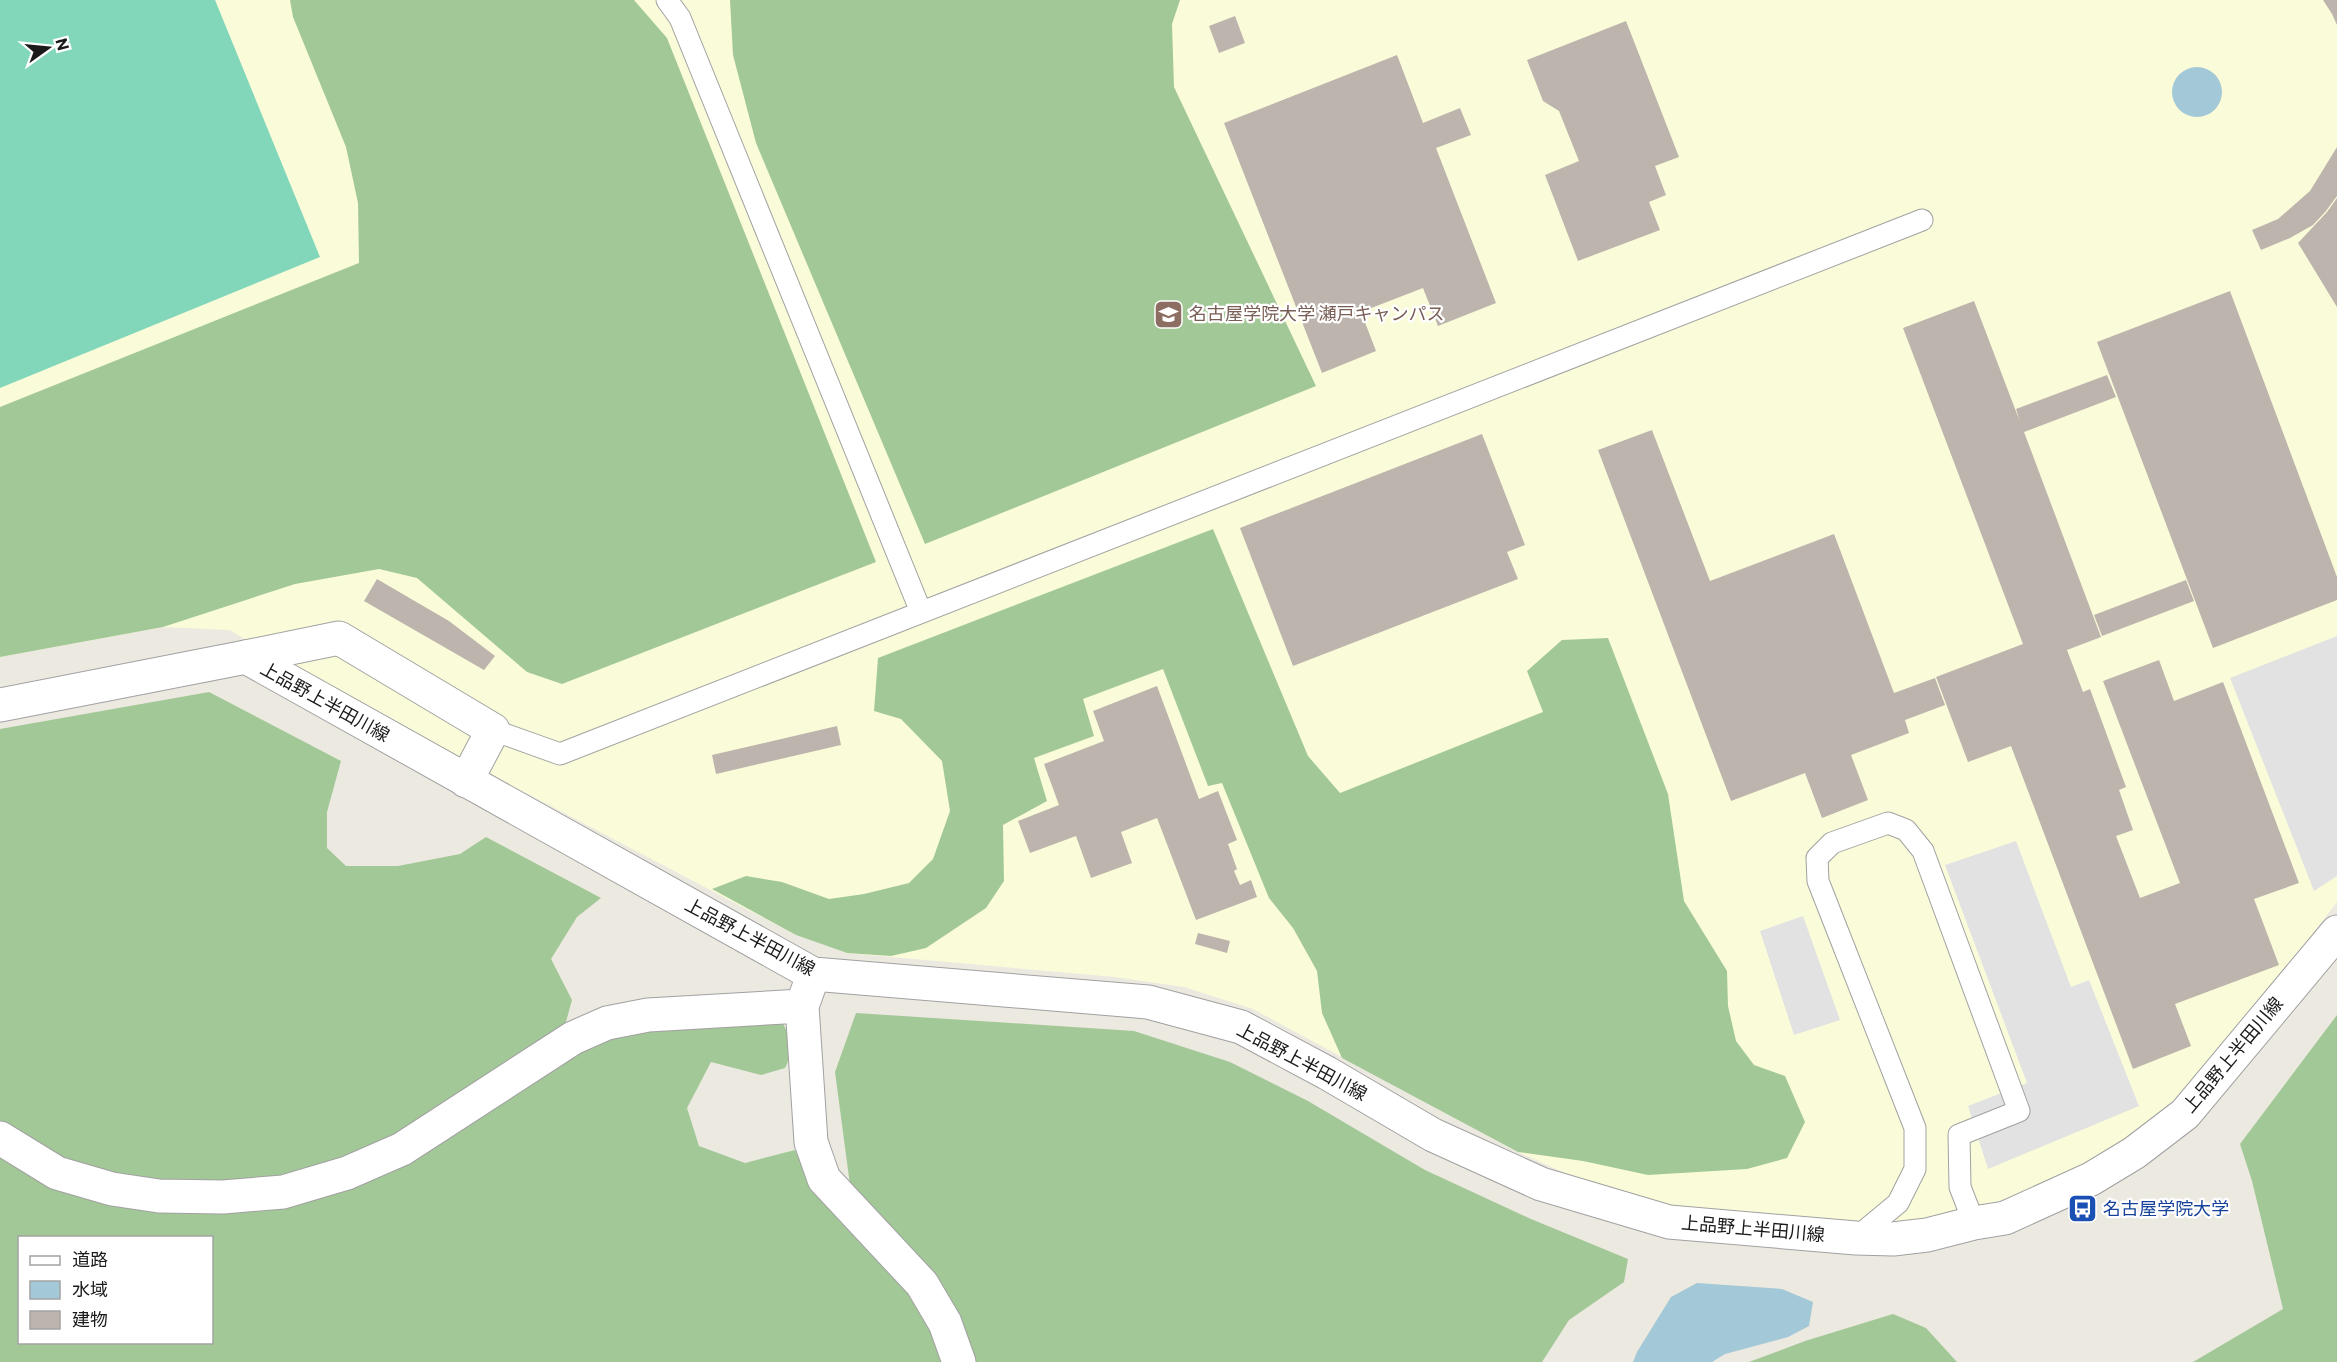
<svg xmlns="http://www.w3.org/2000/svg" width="2337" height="1362" font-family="Commissioner,'Noto Sans JP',sans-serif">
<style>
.education{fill:#fafcd9}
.forest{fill:#a3c897;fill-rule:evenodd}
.pitch{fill:#82d7bb}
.parking{fill:#e2e2e2}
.water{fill:#a3c8d7}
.building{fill:#bcb4ad}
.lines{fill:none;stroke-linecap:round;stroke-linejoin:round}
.service-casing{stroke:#a1a1a1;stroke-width:23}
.minor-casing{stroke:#a1a1a1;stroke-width:35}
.tertiary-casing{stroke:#a1a1a1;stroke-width:35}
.service{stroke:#fff;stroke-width:21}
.minor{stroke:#fff;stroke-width:33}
.tertiary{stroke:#fff;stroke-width:33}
.labels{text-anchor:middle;stroke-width:4.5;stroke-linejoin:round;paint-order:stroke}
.education-label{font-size:18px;fill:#785e54;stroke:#fff;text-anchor:start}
.street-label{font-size:18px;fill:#1a1a1a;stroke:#fff}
.transit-label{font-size:18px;fill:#164399;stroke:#fff;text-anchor:start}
</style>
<rect width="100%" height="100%" fill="#ece9e0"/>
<path class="education" d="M0,0H2337V902L2185,1098L2087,1170L2000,1204L1927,1227L1698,1209L1631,1199L1588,1183L1518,1152L1253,1009L1184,987L1115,977L847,953L796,935L300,674L230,630L163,627L0,657Z"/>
<path class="forest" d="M290,0H634L667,38L876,562L562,684L527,672L417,578L379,569L295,584L163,627L0,657V407L359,263L358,203L346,147L293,17Z
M730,0H1180L1172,24L1174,87L1316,386L925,544L756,143L733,55Z
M1213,529L1308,756L1340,793L1543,712L1527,671L1562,640L1608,638L1668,794L1684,901L1727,971L1728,1006L1736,1041L1754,1065L1785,1076L1805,1122L1787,1158L1747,1169L1648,1175L1583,1161L1518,1152L1342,1058L1322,1013L1317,971L1293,928L1269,898L1222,783L1208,786L1163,669L1083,699L1094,736L1034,758L1047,801L1003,825L1004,881L986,908L926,948L891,956L847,953L796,935L712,889L746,876L782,882L829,899L864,894L909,883L933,859L950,811L942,761L901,719L874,711L878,658Z
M209,692L341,761L327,812V848L346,866H398L460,854L486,837L601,898L577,917L551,959L572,1000L564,1029L392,1140L280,1179L167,1184L90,1172L0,1127V729Z
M856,1013L1134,1031L1230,1062L1308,1101L1425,1170L1531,1219L1628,1259L1624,1282L1569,1320L1542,1362H972L850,1185L835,1072Z
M2337,1015V1362H2193L2283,1309L2252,1181L2240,1144Z
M780,1019C790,1033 794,1052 785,1068L761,1075L711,1062L687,1108L699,1146L745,1163L795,1150L809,1179L922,1305L942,1362H0V1153L284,1203L600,1040L641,1029ZM20,1238H212V1342H20Z
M1893,1314L1926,1328L1957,1362H1749L1805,1341Z"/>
<path class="pitch" d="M0,0H215L320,257L0,388Z"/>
<path class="parking" d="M2337,636V876L2314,891L2230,678Z
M2016,841L2071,987L2089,980L2139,1106L1988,1169L1968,1106L2027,1083L1945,865Z
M1803,916L1840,1020L1794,1035L1760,931Z"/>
<path class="water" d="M2172 92a25 25 0 1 1 50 0a25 25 0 1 1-50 0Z
M1697,1283L1782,1289L1813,1302L1809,1326L1788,1337L1725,1354L1712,1362H1633L1637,1352L1671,1297Z"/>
<path class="building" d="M2323,0H2337V25L2332,14Z
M1235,16L1245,43L1219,53L1209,26Z
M1626,21L1679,157L1655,166L1666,195L1649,202L1660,230L1578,261L1545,175L1579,161L1559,111L1543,101L1527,60Z
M1397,55L1423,123L1460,108L1471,135L1436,148L1496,303L1438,326L1423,288L1361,312L1376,351L1322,373L1224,123Z
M2337,147V196L2326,211L2313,225L2290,238L2261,250L2252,230L2278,219L2310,191Z
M2337,198V307L2298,243L2327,212Z
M2230,291L2337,577V600L2213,648L2097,342Z
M1974,301L2020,422L2016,409L2107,375L2116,397L2024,432L2101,637L2067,650L2083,692L2090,689L2126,787L2119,790L2133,830L2116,836L2140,898L2180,883L2103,681L2159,660L2174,701L2223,682L2299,883L2254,899L2279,965L2175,1004L2191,1046L2133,1069L2011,746L1968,762L1936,677L2023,644L1903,328Z
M1652,430L1710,581L1834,534L1894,693L1935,678L1945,705L1905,720L1909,733L1851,755L1868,800L1822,818L1805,773L1731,801L1598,450Z
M1482,434L1525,545L1507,552L1518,579L1293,666L1240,528Z
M377,579L449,621L495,656L484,670L364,601Z
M2186,580L2194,601L2102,636L2094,615Z
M1157,686L1199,799L1218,791L1237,840L1228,844L1237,869L1234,871L1240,885L1251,880L1257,897L1196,920L1157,818L1121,832L1132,863L1091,878L1076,836L1030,853L1018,821L1059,805L1044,764L1104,741L1093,711Z
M837,726L841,745L716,774L712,755Z
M1198,933L1230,941L1227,953L1195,944Z"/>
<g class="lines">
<defs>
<path id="service" d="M667,0L680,18L921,612
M493,730L560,754L1922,220
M1856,1238L1898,1203L1915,1169V1128L1818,881L1817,858L1832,843L1888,823L1906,830L1923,851L2019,1111L1959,1135L1960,1187L1974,1223"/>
<path id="minor" d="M246,657L339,638L493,730L466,781
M810,984L802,1006L811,1142L824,1179L922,1284L945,1323L959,1362
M0,1138L57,1173L112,1189L159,1196L223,1197L283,1192L347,1173L402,1149L573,1038L607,1023L648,1015L802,1006"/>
<path id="tertiary" d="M0,705L246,657L813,974L1148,1002L1241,1027L1327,1073L1433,1135L1541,1184L1669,1222L1856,1238L1893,1239L1927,1235L1974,1223L2005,1218L2091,1179L2134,1153L2185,1114L2337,932"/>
</defs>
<use href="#service" class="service-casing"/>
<use href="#minor" class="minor-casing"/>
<use href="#tertiary" class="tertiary-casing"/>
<use href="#service" class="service"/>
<use href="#minor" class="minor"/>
<use href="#tertiary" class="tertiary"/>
</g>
<defs>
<symbol id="university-square" viewBox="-11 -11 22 22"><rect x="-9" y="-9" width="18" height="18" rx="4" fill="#8d6e63" stroke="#fff"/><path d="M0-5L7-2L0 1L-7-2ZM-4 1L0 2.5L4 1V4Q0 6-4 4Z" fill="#fff"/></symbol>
<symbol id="bus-square" viewBox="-11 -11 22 22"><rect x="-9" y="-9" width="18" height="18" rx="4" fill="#1a4fb4" stroke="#fff"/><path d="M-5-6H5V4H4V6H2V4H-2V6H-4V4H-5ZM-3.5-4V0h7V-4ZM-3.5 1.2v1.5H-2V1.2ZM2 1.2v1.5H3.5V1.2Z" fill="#fff"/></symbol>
</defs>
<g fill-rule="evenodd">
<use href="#university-square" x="1152" y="298" width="33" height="33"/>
<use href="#bus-square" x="2066" y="1192" width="33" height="33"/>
</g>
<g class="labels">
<g class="education-label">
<text x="1189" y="320">名古屋学院大学 瀬戸キャンパス</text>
</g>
<g class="street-label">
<text transform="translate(325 702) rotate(29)" y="6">上品野上半田川線</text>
<text transform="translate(750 937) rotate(28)" y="6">上品野上半田川線</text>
<text transform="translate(2233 1055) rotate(-50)" y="6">上品野上半田川線</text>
<text transform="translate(1302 1062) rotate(28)" y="6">上品野上半田川線</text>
<text transform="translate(1753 1229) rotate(5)" y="6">上品野上半田川線</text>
</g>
<g class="transit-label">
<text x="2103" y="1215">名古屋学院大学</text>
</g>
</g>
<rect x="18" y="1236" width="195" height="108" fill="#ffffff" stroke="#a3a3a3" stroke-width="1.5"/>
<rect x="30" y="1256" width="30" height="9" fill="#ffffff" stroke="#a3a3a3" stroke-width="1.5"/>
<text x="72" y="1266" font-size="18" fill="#1a1a1a">道路</text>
<rect x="30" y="1281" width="30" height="18" fill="#a3c8d7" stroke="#a3a3a3" stroke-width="1.5"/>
<text x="72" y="1296" font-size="18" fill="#1a1a1a">水域</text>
<rect x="30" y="1311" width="30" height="18" fill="#bcb4ad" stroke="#a3a3a3" stroke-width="1.5"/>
<text x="72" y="1326" font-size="18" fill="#1a1a1a">建物</text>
<g transform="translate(48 48) rotate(75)" stroke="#ffffff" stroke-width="4.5" paint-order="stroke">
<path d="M0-4.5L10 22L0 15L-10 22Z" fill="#1a1a1a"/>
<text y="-9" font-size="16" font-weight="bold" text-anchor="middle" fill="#1a1a1a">N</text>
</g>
</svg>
